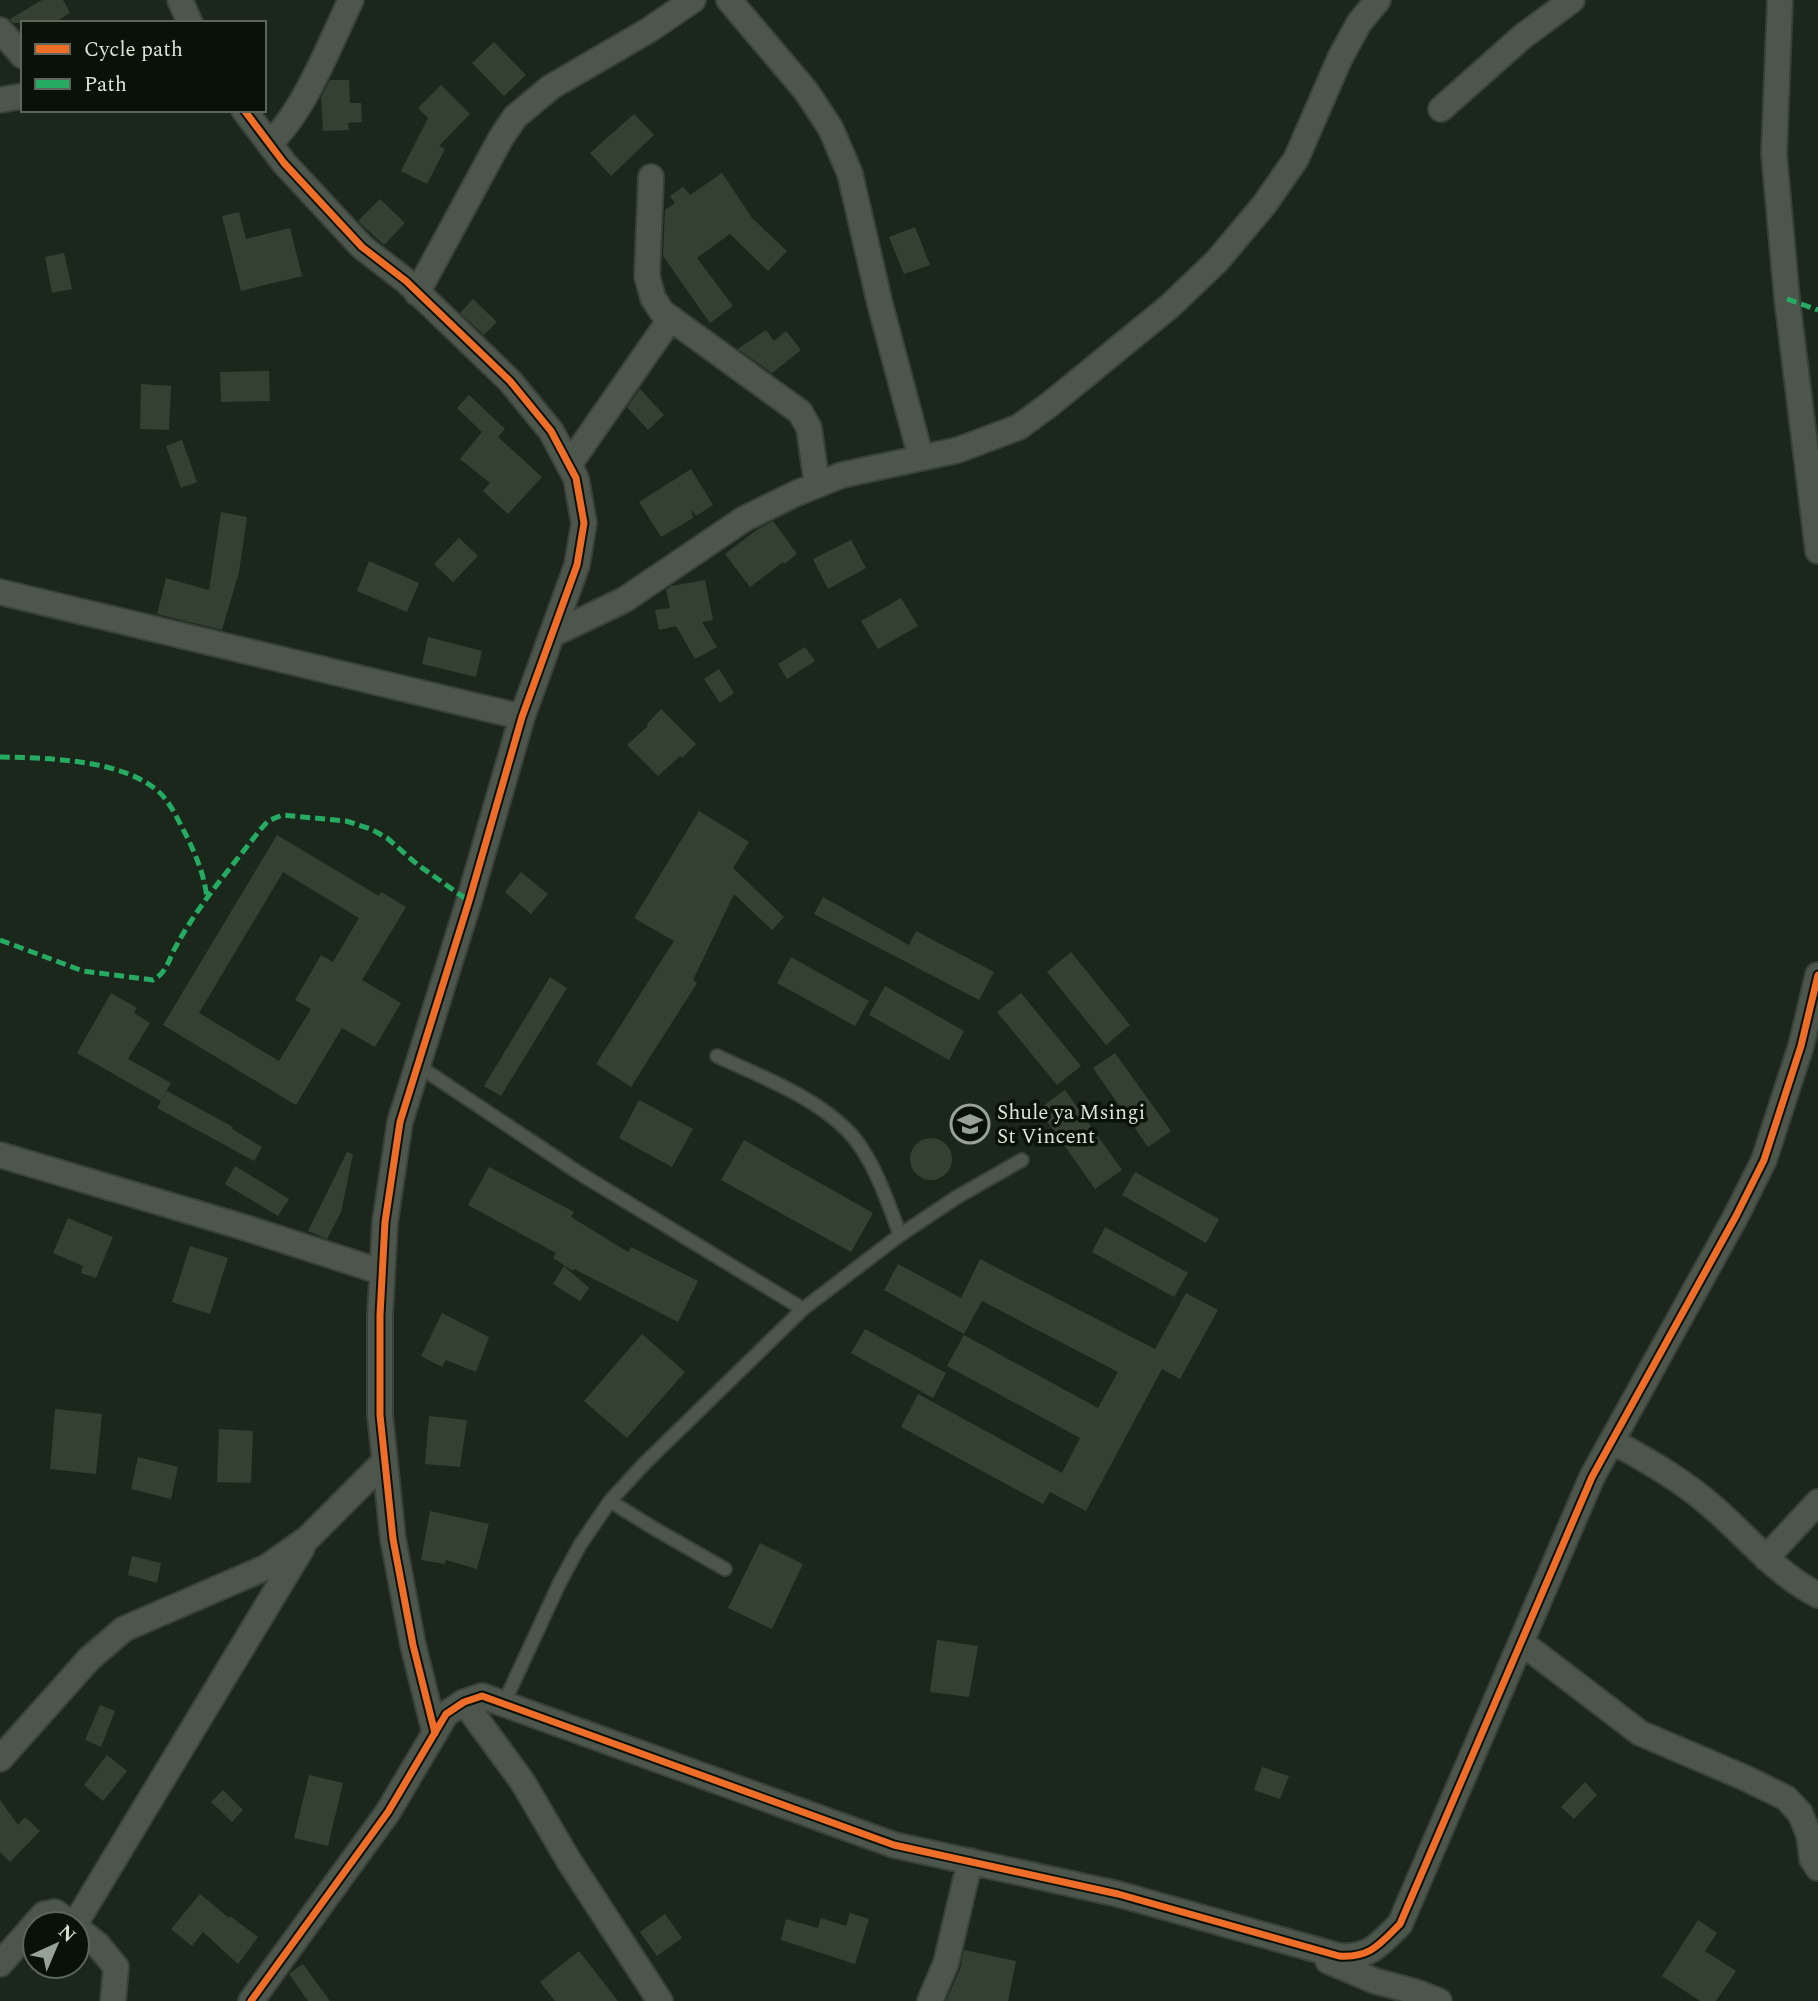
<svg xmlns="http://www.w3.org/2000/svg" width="1818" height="2001" font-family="Spectral,serif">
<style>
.building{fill:#344132;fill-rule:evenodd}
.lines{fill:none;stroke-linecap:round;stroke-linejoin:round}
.lane-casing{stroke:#394238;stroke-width:16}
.street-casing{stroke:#394238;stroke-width:28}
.lane{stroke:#4d564c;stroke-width:12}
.street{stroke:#4d564c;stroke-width:24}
.quiet{stroke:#26ab63;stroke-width:5;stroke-dasharray:10 5;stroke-linecap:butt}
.cycleway-casing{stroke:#0a1208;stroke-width:11}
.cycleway{stroke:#ee6e29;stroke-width:7}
.labels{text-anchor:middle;stroke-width:7;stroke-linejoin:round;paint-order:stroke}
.poi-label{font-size:21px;fill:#d8e5d6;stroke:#0a1208;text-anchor:start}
</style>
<rect width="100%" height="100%" fill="#1c271b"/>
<path class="building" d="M42,0H63L70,13L54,23H13L10,19Z
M494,42L526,75L504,96L472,63Z
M330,80H349L350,103H361L362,122L348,123L349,130L323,131L321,97Z
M441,85L470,114L439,146L445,149L427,184L401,171L428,118L418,108Z
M634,114L654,135L611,176L590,153Z
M722,173L752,218L787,251L768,271L730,234L697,258L733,306L710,323L663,256L665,210L675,203L670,196L683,187L690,195Z
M380,199L405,223L384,245L358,221Z
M239,212L246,239L290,228L302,276L241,291L222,216Z
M915,227L930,265L904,274L889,237Z
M64,253L72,289L52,293L45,257Z
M473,299L497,322L484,335L460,313Z
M766,330L774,341L786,331L801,350L772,373L738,349Z
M269,371L270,401L221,402L220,372Z
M141,384L171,386L169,430L140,429Z
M640,389L664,415L648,430L627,407Z
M469,395L505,429L498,437L542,477L508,514L483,491L490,483L460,459L482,432L457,408Z
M182,440L197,482L181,488L166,446Z
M691,469L713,505L696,516L691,509L693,518L661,537L639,502Z
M221,512L247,517L239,572L222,630L157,614L166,578L209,590Z
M773,521L797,554L784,564L783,562L750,587L725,554L758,529Z
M459,538L478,556L453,582L434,564Z
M851,540L866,568L828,589L813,559Z
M369,561L419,583L407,612L357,591Z
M705,580L713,620L702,622L717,647L695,659L676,626L659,630L655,610L670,608L666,590L671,586Z
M901,598L918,626L878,649L861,621Z
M428,637L482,651L476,677L422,664Z
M805,647L815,661L787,679L778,664Z
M719,669L734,693L720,703L704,679Z
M661,709L696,744L682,758L680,756L658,776L627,745L648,726L647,724Z
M699,811L749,842L733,868L784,917L772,930L734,894L693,980L697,983L631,1087L596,1064L674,941L634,918Z
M277,835L379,896L381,892L406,907L362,980L401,1003L375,1047L342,1028L296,1105L163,1025ZM283,872L359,918L333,962L321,955L295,1000L311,1009L279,1061L199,1013Z
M521,872L548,894L531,914L505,892Z
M823,897L909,945L916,931L994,972L979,1000L814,914Z
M1071,952L1130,1025L1106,1045L1047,972Z
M791,957L869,1001L855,1026L777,983Z
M550,977L567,988L501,1096L484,1086Z
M885,986L964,1031L949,1060L869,1015Z
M111,993L137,1008L134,1013L150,1023L128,1059L171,1083L161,1101L77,1053Z
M1021,993L1081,1066L1057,1085L997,1012Z
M1115,1053L1171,1131L1148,1147L1093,1068Z
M1065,1090L1122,1170L1095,1189L1039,1109Z
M167,1091L233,1127L232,1129L262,1147L254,1161L157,1108Z
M639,1100L693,1129L672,1167L619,1138Z
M910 1159a21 21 0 1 1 42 0a21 21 0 1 1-42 0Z
M744,1140L873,1213L851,1252L721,1180Z
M347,1152L353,1154L341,1212L327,1239L308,1231Z
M235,1166L289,1199L278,1216L225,1184Z
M489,1167L574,1212L571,1217L628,1252L631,1247L698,1281L678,1322L574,1269L573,1271L553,1258L556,1253L468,1205Z
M1135,1172L1219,1219L1206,1243L1122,1195Z
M68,1218L113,1237L96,1278L81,1273L83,1266L53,1253Z
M1105,1227L1188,1273L1174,1297L1092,1252Z
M190,1246L228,1258L210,1314L172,1302Z
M980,1259L1155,1349L1186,1293L1218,1310L1180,1379L1162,1369L1086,1511L1050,1492L1043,1504L901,1427L918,1394L1062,1473L1080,1438L947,1366L964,1335L1098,1408L1118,1372L982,1301L964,1334L884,1290L898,1264L961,1298Z
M564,1266L589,1288L580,1301L553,1284Z
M442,1313L489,1337L476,1372L446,1360L442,1367L421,1356Z
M865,1329L946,1373L933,1398L851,1353Z
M642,1334L685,1372L627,1438L584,1401Z
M55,1409L102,1414L96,1474L50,1469Z
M429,1416L467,1420L460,1467L425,1464Z
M219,1429L253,1431L251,1483L217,1482Z
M138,1457L178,1467L171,1499L131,1489Z
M430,1511L489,1524L477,1569L446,1560L445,1564L421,1560Z
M760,1543L803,1564L772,1629L728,1608Z
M132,1556L161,1563L157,1583L128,1575Z
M937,1640L978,1646L969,1697L930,1692Z
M100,1705L115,1711L101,1747L85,1740Z
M107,1755L127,1771L103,1801L84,1785Z
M1262,1767L1289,1776L1280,1799L1254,1790Z
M309,1775L343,1783L328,1846L294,1838Z
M1585,1782L1597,1795L1574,1819L1561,1807Z
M223,1790L243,1810L232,1822L211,1802Z
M0,1800L18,1825L25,1817L40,1831L10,1862L0,1852Z
M200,1894L229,1918L230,1916L258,1937L238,1964L203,1932L192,1946L171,1929Z
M850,1913L869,1919L855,1964L781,1940L786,1919L818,1928L821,1918L846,1926Z
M665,1914L682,1938L657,1956L640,1932Z
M1698,1920L1717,1933L1705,1951L1736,1971L1716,2001H1700L1662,1976Z
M964,1950L1016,1961L1008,2001H946L960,1969Z
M579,1951L618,2001H555L540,1982Z
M303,1964L330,2001H308L289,1974Z"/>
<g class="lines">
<defs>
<path id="lane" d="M717,1056C761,1077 812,1095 847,1130C872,1155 888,1202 900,1235
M417,1065L579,1173L803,1309
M610,1501L655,1529L725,1569
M504,1703L559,1584L580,1545L610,1501L645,1463L803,1309L900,1235L957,1197L1022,1160"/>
<path id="street" d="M180,0L190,23
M729,0L806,91L831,129L850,174L880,304L921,458
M1780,0L1774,154L1787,299L1818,551
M0,30L23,56
M0,100L23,96
M1441,109L1522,37L1572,0
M244,110L284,163L362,247L406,281L510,381L551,431L576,478L584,523L577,565L522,717L469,901L400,1122L385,1222L380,1315V1415L393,1539L413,1645L435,1733
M269,143C303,115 331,41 351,0
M651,177L647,276L653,298L662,312L800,412L809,428L817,485
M417,293L501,138L515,117L551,87L649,30L693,0
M569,465L671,318
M0,592L522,717
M553,634L624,600L744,519L797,493L842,475L958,450L1019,427L1049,405L1170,306L1217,261L1264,205L1296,159L1340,58L1359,23L1378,0
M0,1155L243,1227L382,1272
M1612,1441C1648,1461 1684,1481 1715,1509C1748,1538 1778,1575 1818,1595
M1766,1558L1818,1502
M1521,1642L1640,1733L1743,1777L1786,1798L1800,1813L1809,1835L1812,1859L1818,1868
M464,1702L522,1781L569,1861L660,2001
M0,1759L89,1659L124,1629L267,1567L308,1538L385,1461
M75,1924L302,1548
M77,1928L97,1944L116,1967L113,2001
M1328,1961L1375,1981L1416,1992L1439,2001
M0,1964L44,1914L55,1912L72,1924
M251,2001L388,1812L446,1714L464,1702L482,1696L894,1845L1118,1894L1339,1956C1370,1958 1379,1945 1400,1924L1592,1477L1736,1216L1764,1160L1801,1046L1818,975
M930,2001L946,1963L970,1861"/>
</defs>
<use href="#lane" class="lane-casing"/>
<use href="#street" class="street-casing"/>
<use href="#lane" class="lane"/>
<use href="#street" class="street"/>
<path class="quiet" d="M1787,299L1818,310
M0,757C48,758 122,759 159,792C170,802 178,820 185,833C196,855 204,874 207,898
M0,940L83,971L153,980C166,973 168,962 174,950C197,906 230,869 260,830L268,821L282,815L346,821L371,829L387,838L418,865L469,901"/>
<defs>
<path id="cycleway" d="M244,110L284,163L362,247L406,281L510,381L551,431L576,478L584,523L577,565L522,717L469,901L400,1122L385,1222L380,1315V1415L393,1539L413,1645L435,1733
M251,2001L388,1812L446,1714L464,1702L482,1696L894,1845L1118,1894L1339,1956C1370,1958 1379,1945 1400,1924L1592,1477L1736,1216L1764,1160L1801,1046L1818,975"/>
</defs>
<use href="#cycleway" class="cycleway-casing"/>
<use href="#cycleway" class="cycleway"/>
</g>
<defs>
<symbol id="school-ring" viewBox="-11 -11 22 22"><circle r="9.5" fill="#0a1208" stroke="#96a295" stroke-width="1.5"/><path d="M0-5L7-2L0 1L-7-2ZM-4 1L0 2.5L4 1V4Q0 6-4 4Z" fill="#96a295"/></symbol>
</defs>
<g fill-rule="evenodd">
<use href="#school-ring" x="948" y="1102" width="44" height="44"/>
</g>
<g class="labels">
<g class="poi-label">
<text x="997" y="1119">Shule ya Msingi<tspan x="997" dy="24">St Vincent</tspan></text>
</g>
</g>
<rect x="21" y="21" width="245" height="91" fill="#0a1208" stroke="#5c665a" stroke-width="2"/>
<rect x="35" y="44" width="35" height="10" fill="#ee6e29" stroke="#5c665a" stroke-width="2"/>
<text x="84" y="56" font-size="21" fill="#d8e5d6">Cycle path</text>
<rect x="35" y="79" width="35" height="10" fill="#26ab63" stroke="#5c665a" stroke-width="2"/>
<text x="84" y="91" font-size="21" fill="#d8e5d6">Path</text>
<g transform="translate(56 1945) rotate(44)"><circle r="33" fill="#0a1208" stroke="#5c665a" stroke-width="2"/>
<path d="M0-5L12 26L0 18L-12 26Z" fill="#96a295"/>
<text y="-10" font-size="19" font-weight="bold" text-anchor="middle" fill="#d8e5d6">N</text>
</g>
</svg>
